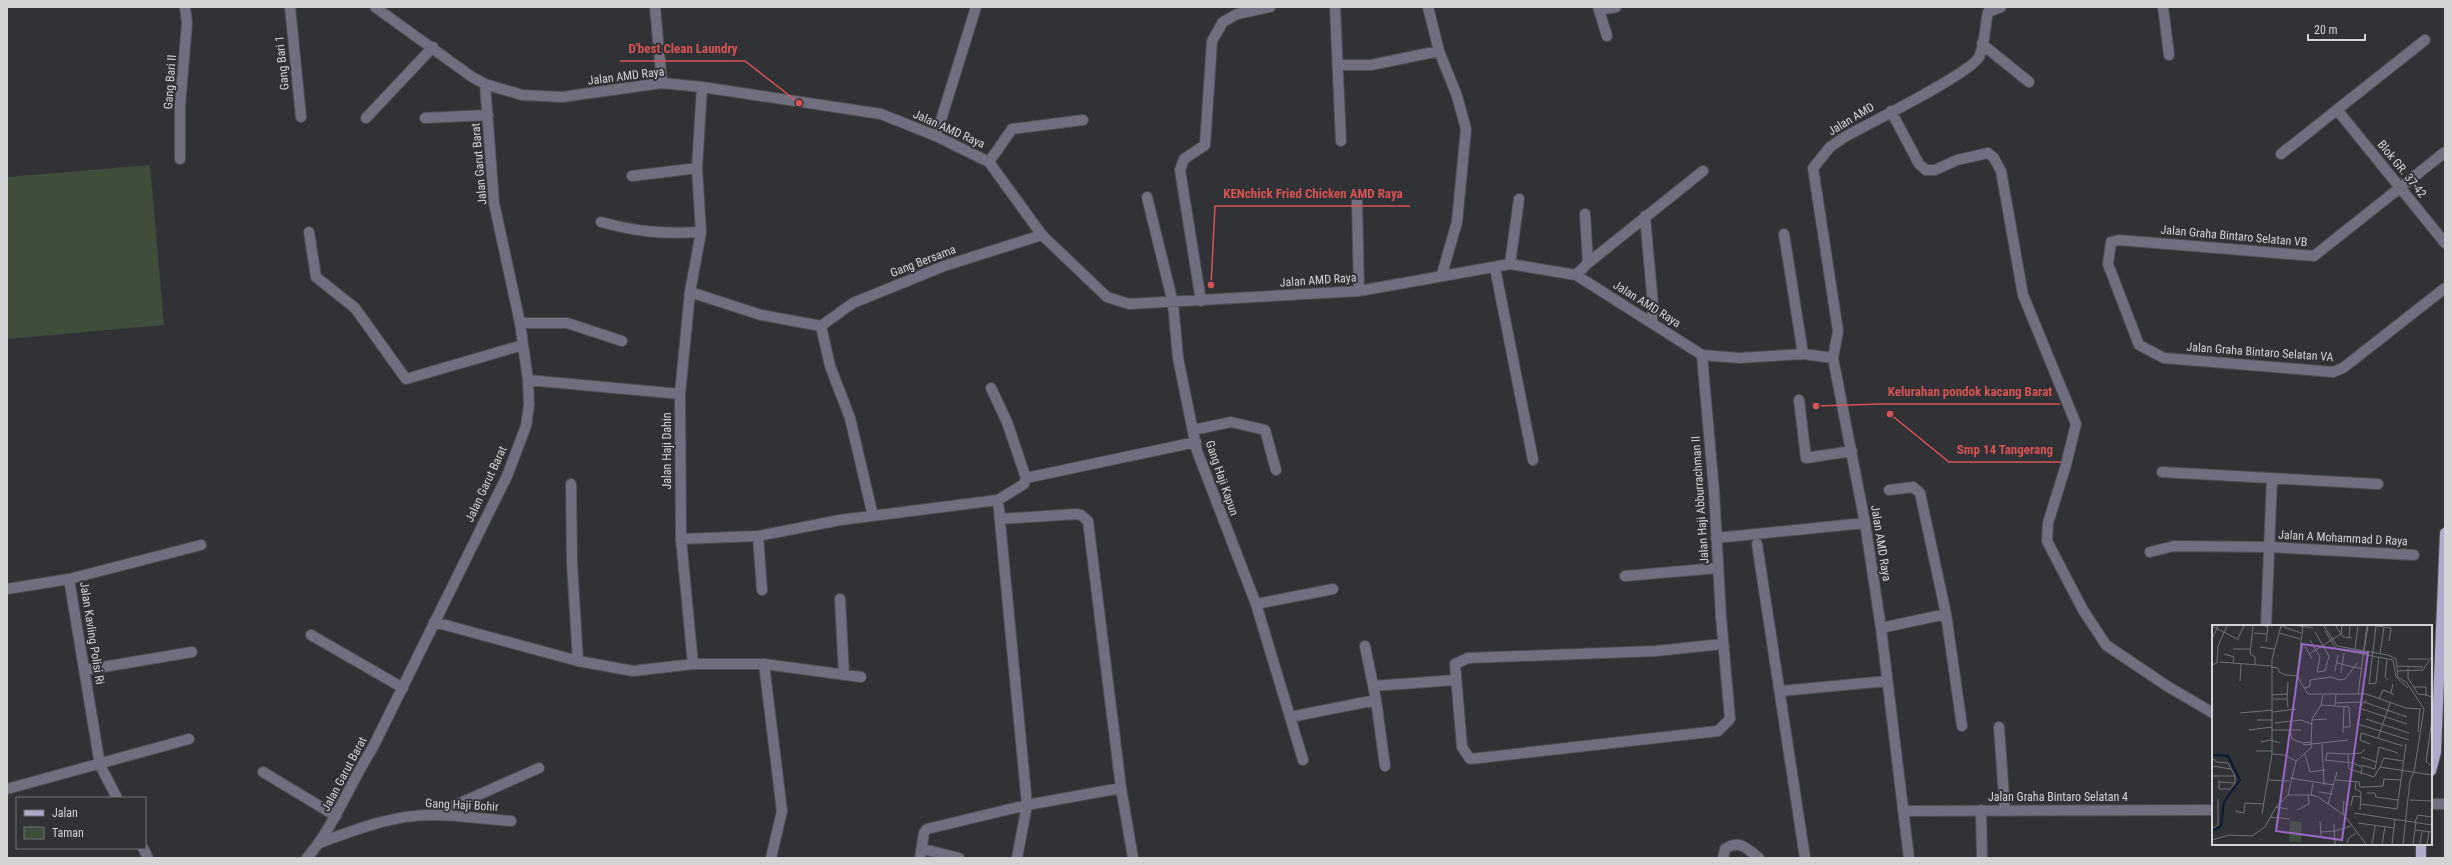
<svg xmlns="http://www.w3.org/2000/svg" width="2452" height="865" font-family="'Roboto Condensed',sans-serif">
<style>
.green{fill:#3f4d3b}
.lines{fill:none;stroke-linecap:round;stroke-linejoin:round}
.minor-casing{stroke:#4e4f53;stroke-width:12}
.major-casing{stroke:#4e4f53;stroke-width:12}
.minor{stroke:#706e7f;stroke-width:10}
.major{stroke:#aeaacb;stroke-width:10}
.labels{text-anchor:middle;stroke-width:4;stroke-linejoin:round;paint-order:stroke}
.street-label{font-size:12px;fill:#d3d4d6;stroke:#313236}
.inset-river{fill:none;stroke:#081a34;stroke-width:2}
.inset-road{fill:none;stroke:#727376;stroke-width:1}
.view{fill:#9a67c7;fill-opacity:0.15;stroke:#9a67c7;stroke-width:2}
.inset-edge{fill:none;stroke:#d3d4d6;stroke-width:2}
.leader{fill:none;stroke:#d55354;stroke-width:1.5}
.callout-dot{fill:#d55354;stroke:#313236;stroke-width:1.5}
.callout-label{font-size:13px;text-anchor:middle;font-weight:bold;fill:#d55354;stroke:#313236;stroke-width:4;stroke-linejoin:round;paint-order:stroke}
</style>
<rect width="100%" height="100%" fill="#313236"/>
<path class="green" d="M150,165L164,325L7,339V177Z"/>
<g class="lines">
<defs>
<path id="minor" d="M290,7L301,117
M375,7L472,77L485,84L522,95L562,97L662,83L702,87L881,114L936,136L989,162L1042,235L1107,297L1129,304L1359,291L1510,264L1576,275L1702,355L1739,358L1803,354L1833,358
M655,7L662,83
M1335,7L1341,141
M1428,7L1439,51L1457,96L1466,129L1457,222L1442,274
M1598,7L1607,36
M2163,7L2169,55
M1599,10L1616,7
M1982,44L2029,82
M1339,65H1371L1439,51
M1891,111L1919,164L1926,170H1935L1957,160L1988,153L1994,158L2001,171L2023,295L2076,424L2066,465L2048,523L2047,541L2083,610L2106,645L2167,686L2213,713
M2338,111L2445,243
M366,118L433,47
M425,118L488,115
M936,136L976,7
M2445,152L2314,256L2119,240L2111,242L2108,264L2139,345L2164,358L2333,372L2343,368L2445,288
M2281,154L2425,40
M180,159V105L187,23L185,7
M989,162L1012,129L1083,120
M632,176L697,168
M1147,197L1173,303L1178,358L1197,451L1256,604L1303,760
M1357,201L1359,291
M1585,214L1588,263
M1645,216L1653,305L1652,323
M601,222C637,232 663,234 701,232
M309,232L316,277L355,308L406,379L523,345
M1784,234L1803,354
M1510,264L1519,199
M1495,268L1533,460
M1576,275L1588,263L1703,171
M690,292L761,315L821,326
M1201,301L1180,170L1184,159L1205,145L1212,41L1223,22L1237,14L1270,7
M520,323H567L622,341
M821,326L853,303L944,266L1042,235
M821,326L830,366L850,418L873,516
M1702,355L1714,491L1721,617L1730,719L1718,731L1470,759L1462,747L1455,664L1468,658L1656,651L1723,644
M528,380L680,394
M1799,400L1806,458L1852,451
M1193,430L1231,422L1265,430L1276,470
M2162,472L2378,484
M1026,478L1196,442
M571,484L572,563L578,661
M1889,490L1913,487L1920,493L1946,614L1962,726
M998,500L1027,805L1017,858
M1000,519L1076,514L1081,515L1088,521L1121,788
M758,536L762,590
M1716,538L1865,523
M681,539L758,536L840,520L998,500L1024,484L1026,478L1007,422L991,388
M1757,544L1805,858
M2150,552L2174,546L2270,547L2414,555
M1625,576L1718,568
M69,579L100,765L117,798
M7,589L69,579L201,545
M840,599L844,675
M1256,604L1333,589
M434,622L578,661L633,671L693,664H764L861,677
M2266,626L2272,478
M1881,628L1946,614
M311,635L403,688
M1365,646L1376,700L1385,766
M693,664L681,539L680,394L690,292L701,232L697,168L702,87
M764,664L782,811L771,858
M85,670L192,652
M1373,686L1455,680
M1781,691L1887,681
M1290,717L1376,700
M1999,727L2005,811
M263,772L336,816
M7,789L189,739
M2431,804H2445
M1981,810L1982,858
M1903,811L2213,810
M433,815L539,768
M319,843C355,830 392,815 431,815C458,815 484,819 511,821
M143,848L148,858
M923,849L959,858
M307,858C335,825 349,785 372,749L507,476L526,426L529,405L528,380L520,323L494,203L485,84
M920,858L924,833L927,829L1027,805L1121,788L1133,858
M1723,858L1725,849C1740,839 1747,849 1759,858
M1909,858L1881,628L1865,523L1833,358L1838,331L1813,168L1830,147L1843,138C1867,124 1970,74 1979,57C1985,45 1985,25 1988,12L2001,7"/>
<path id="major" d="M2431,771L2436,752L2445,533
M2421,858V844"/>
</defs>
<use href="#minor" class="minor-casing"/>
<use href="#major" class="major-casing"/>
<use href="#minor" class="minor"/>
<use href="#major" class="major"/>
</g>
<g class="labels">
<g class="street-label">
<text transform="translate(282 63) rotate(-96)" y="4">Gang Bari 1</text>
<text transform="translate(626 76) rotate(-7)" y="4">Jalan AMD Raya</text>
<text transform="translate(170 82) rotate(-86)" y="4">Gang Bari II</text>
<text transform="translate(1851 119) rotate(-31)" y="4">Jalan AMD</text>
<text transform="translate(949 129) rotate(24)" y="4">Jalan AMD Raya</text>
<text transform="translate(479 164) rotate(-95)" y="4">Jalan Garut Barat</text>
<text transform="translate(2402 169) rotate(51)" y="4">Blok GR. 37-42</text>
<text transform="translate(2234 236) rotate(5)" y="4">Jalan Graha Bintaro Selatan VB</text>
<text transform="translate(923 261) rotate(-21)" y="4">Gang Bersama</text>
<text transform="translate(1318 280) rotate(-4)" y="4">Jalan AMD Raya</text>
<text transform="translate(1647 304) rotate(32)" y="4">Jalan AMD Raya</text>
<text transform="translate(2260 352) rotate(4)" y="4">Jalan Graha Bintaro Selatan VA</text>
<text transform="translate(667 451) rotate(-90)" y="4">Jalan Haji Dahin</text>
<text transform="translate(1222 478) rotate(71)" y="4">Gang Haji Kapun</text>
<text transform="translate(486 484) rotate(-65)" y="4">Jalan Garut Barat</text>
<text transform="translate(1700 500) rotate(-94)" y="4">Jalan Haji Abburrachman II</text>
<text transform="translate(2343 538) rotate(3)" y="4">Jalan A Mohammad D Raya</text>
<text transform="translate(1881 543) rotate(81)" y="4">Jalan AMD Raya</text>
<text transform="translate(92 633) rotate(81)" y="4">Jalan Kavling Polisi Ri</text>
<text transform="translate(344 774) rotate(-62)" y="4">Jalan Garut Barat</text>
<text x="2058" y="801">Jalan Graha Bintaro Selatan 4</text>
<text transform="translate(462 805) rotate(3)" y="4">Gang Haji Bohir</text>
</g>
</g>
<g transform="translate(2212 625)">
<rect width="220" height="220" fill="#313236"/>
<path d="M78,196L90,197L89,217L77,216Z" fill="#3f4d3b"/>
<path class="inset-river" d="M0,130L16,131L28,155L12,177L9,201L0,206"/>
<path class="inset-road" d="M0,1L27,15M41,1L38,29L43,32V40M53,1L56,2L54,17M69,1L89,8M87,1L101,3M112,1L125,21L176,30L184,34L186,52L195,58L212,84L202,147L198,155L191,219M124,1L131,12L140,13M113,6L124,24L181,35L184,52L196,63M42,8L55,9M67,8L88,14M26,13L32,1M137,13L138,1M0,14L6,1M98,15L108,32L105,47L113,46L117,31L103,7M93,21L100,34M48,22L62,24M21,24H39M143,24L146,1M152,25L156,1M12,29L22,32L21,38M97,29L129,9L130,1M168,29L172,2M167,32L164,58L157,59L164,1L179,3L177,16M175,34L173,52L176,55M196,34H216M8,37L59,41M125,38L150,44M0,40L5,38L6,21L15,1M185,41L211,42M59,42L66,43L67,47L74,50L85,51M196,43V53L206,69L214,70M123,46L126,30M185,46L211,45L220,31M129,48L132,28M85,51L96,69H154L194,83L208,84M85,51L91,1M28,56L29,39M181,59L179,68L182,70M201,62H214V70L220,72M93,63L98,61V55L119,52L127,55L133,54L146,37M146,69L155,1M60,70L75,69M61,74H75L76,82M75,74L76,57M167,74L171,65L179,68M154,75L147,83L195,99M152,77L195,92M124,78L150,77M109,80L137,82L138,102H131M123,81L124,69M61,87L84,84M28,88L61,85M154,94L197,108M220,94L214,137L220,141M45,95H60M100,95L115,94M63,98L89,95L100,99M146,99L197,115M78,104L80,114L90,118L100,117M37,105L60,102M60,105H89M206,107L208,83M131,108L132,81M166,113L178,78M49,117L59,115L68,118M110,119L112,160M158,119L148,115L149,108L191,121M91,120L136,115M153,124L149,128L136,129L137,144L162,152L168,142M44,126H60M60,129L72,130L84,136M93,129L98,147M149,132L165,137M0,133L5,137L16,138L23,151V158L18,164H7V155M113,135L141,138L150,142L149,149M114,135L115,128L136,129M191,136L172,133L168,142L220,150M149,140L163,144L167,122L186,128M0,141L19,144M98,147L113,145M0,151H23M78,153L122,160M172,154L189,155M57,155L77,156M123,155L147,157L148,162H154L171,161L172,154M7,157L23,158M144,157L143,164L149,167L148,185M107,167L121,169M155,168H163L164,172L186,175M76,170H100L106,172L132,190L154,219M99,170L101,158M198,175L220,176M116,179L125,147M149,179L185,184L194,119M139,181L141,171L149,172M64,182L76,184M85,185L97,179L96,170M23,186L32,188L33,178L51,179M142,188L220,200M50,189L60,129V34L69,1M131,189L132,176M58,192L78,194M108,196L109,212M203,197L206,190L220,192M146,198L182,203M122,199L123,219M0,204L6,200V174M203,205L220,207M109,207L123,206L139,201M0,215L17,210L40,211L53,202L64,182L76,170L84,136L99,123L100,94L109,80L111,70M135,218L137,213L144,208M160,219L163,201M170,219L173,202M180,219L183,195M201,219L204,197M208,219L210,206M215,219L217,207"/>
<path class="view" d="M90,19L156,28L130,215L64,206Z"/>
<rect width="220" height="220" class="inset-edge"/>
</g>
<path class="leader" d="M799 103L745 61H620M1211 285L1215 206H1410M1816 406L1880 404H2060M1890 414L1949 462H2061"/>
<g class="callout-dot">
<circle cx="799" cy="103" r="4"/>
<circle cx="1211" cy="285" r="4"/>
<circle cx="1816" cy="406" r="4"/>
<circle cx="1890" cy="414" r="4"/>
</g>
<g class="callout-label">
<text x="683" y="53">D'best Clean Laundry</text>
<text x="1313" y="198">KENchick Fried Chicken AMD Raya</text>
<text x="1970" y="396">Kelurahan pondok kacang Barat</text>
<text x="2005" y="454">Smp 14 Tangerang</text>
</g>
<rect width="2452" height="865" fill="none" stroke="#d3d4d6" stroke-width="16"/>
<rect x="16" y="797" width="130" height="52" fill="#313236" stroke="#727376"/>
<rect x="24" y="810" width="20" height="6" fill="#aeaacb" stroke="#727376"/>
<text x="52" y="817" font-size="12" fill="#d3d4d6">Jalan</text>
<rect x="24" y="827" width="20" height="12" fill="#3f4d3b" stroke="#727376"/>
<text x="52" y="837" font-size="12" fill="#d3d4d6">Taman</text>
<path d="M2308 34v6h57v-6" fill="none" stroke="#d3d4d6" stroke-width="2"/>
<text x="2314" y="34" font-size="12" fill="#d3d4d6" stroke="#313236" stroke-width="3" paint-order="stroke">20 m</text>
</svg>
